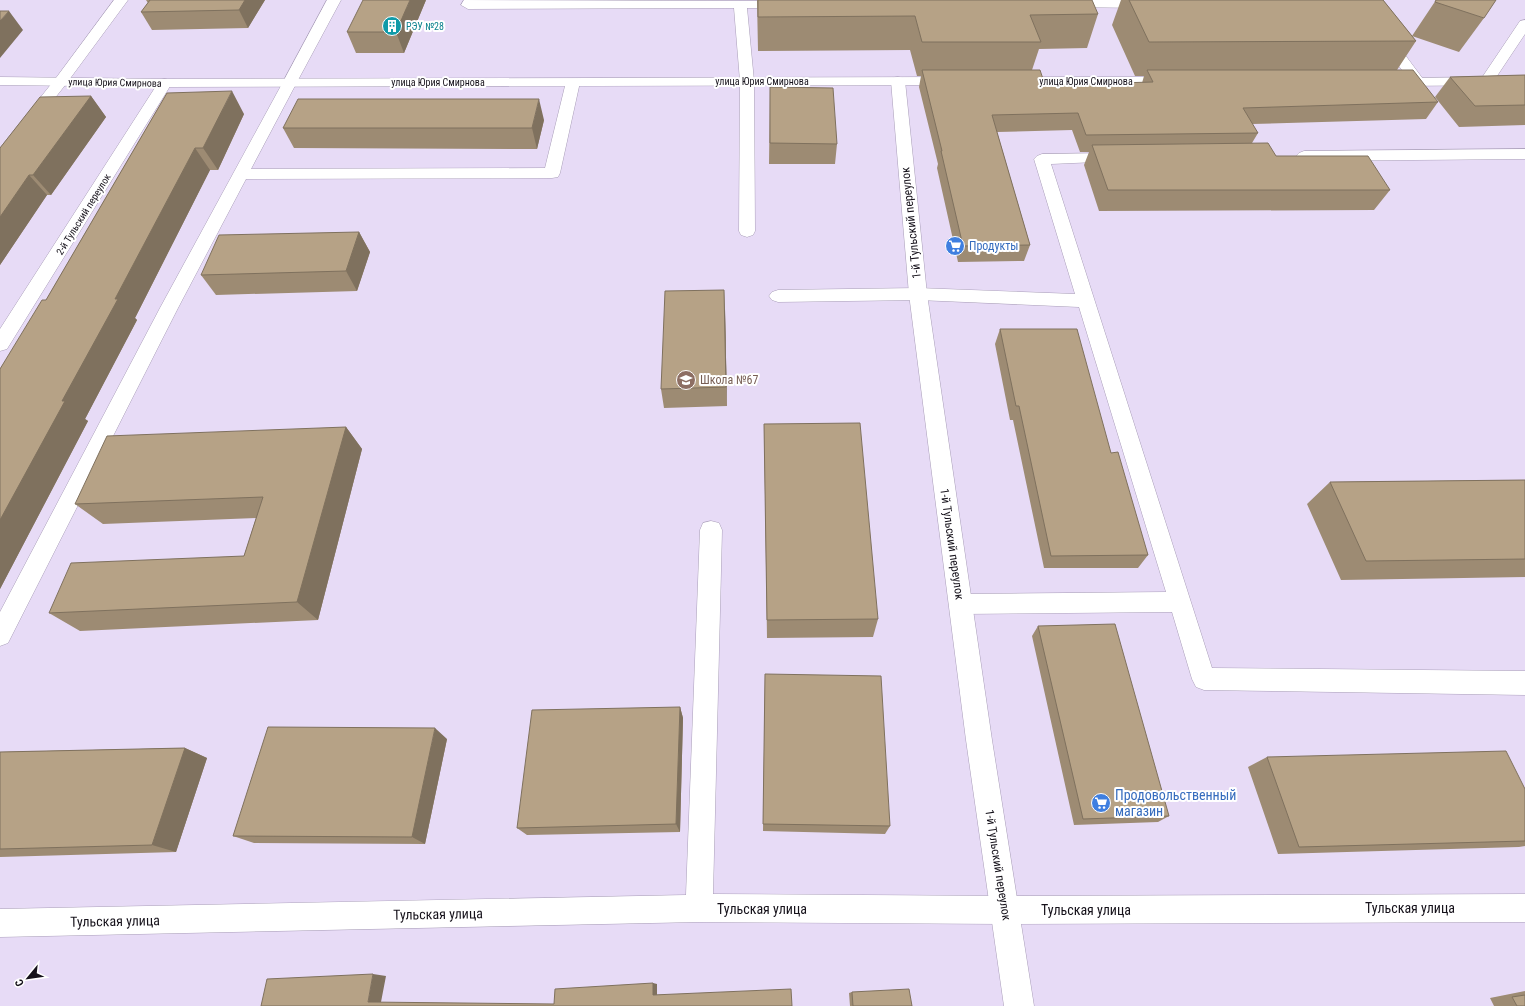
<svg xmlns="http://www.w3.org/2000/svg" width="1525" height="1006" font-family="'Roboto Condensed',sans-serif">
<style>
.lines{fill:none;stroke-linecap:round;stroke-linejoin:round}
.lane-casing{stroke:#a99eb8;stroke-width:1}
.street-casing{stroke:#a99eb8;stroke-width:1}
.secondary-casing{stroke:#a99eb8;stroke-width:1}
.lane{fill:#fff;fill-rule:evenodd}
.street{fill:#fff;fill-rule:evenodd}
.secondary{fill:#fff;fill-rule:evenodd}
.wall{fill:#9d8b73}
.shaded-wall{fill:#7f715e}
.building{fill:#b6a286;stroke:#7f715e}
.labels{text-anchor:middle;stroke-width:4;stroke-linejoin:round;paint-order:stroke}
.far-culture-label{font-size:10px;fill:#0d838f;stroke:#fff;text-anchor:start}
.far-street-label{font-size:10px;fill:#15111a;stroke:#fff}
.street-label{font-size:12px;fill:#15111a;stroke:#fff}
.shop-label{font-size:12px;fill:#366cbe;stroke:#fff;text-anchor:start}
.education-label{font-size:12px;fill:#785e54;stroke:#fff;text-anchor:start}
.near-shop-label{font-size:14px;fill:#366cbe;stroke:#fff;text-anchor:start}
.near-street-label{font-size:14px;fill:#15111a;stroke:#fff}
</style>
<rect width="100%" height="100%" fill="#e7dbf6"/>
<g class="lines">
<defs>
<path id="lane" d="M464,0L792,1L794,4L787,8H747L754,81L755,231L753,235L747,237L741,235L739,231L740,81L734,8L468,9L461,5Z
M1066,0H1149L1156,4L1149,8L1061,7L1059,4L1061,1Z
M1525,20V34L1491,85H1481L1479,82L1520,21Z
M1386,35L1391,36L1423,79L1425,82L1423,85H1413L1379,39L1381,36Z
M61,77L66,78L68,81L66,84L5,161L0,163V148L56,78Z
M290,78L295,79L297,82L251,169L545,168L566,82L568,79H578L580,82L560,173L558,177L552,178L246,179L178,308L8,643L0,646V612L160,308L283,82L285,79Z
M165,79L170,80L172,83L7,349L0,351V329L158,83L160,80Z
M1525,149V159L1304,161L1299,159L1296,156L1299,153L1304,151Z
M1114,153L1119,155L1122,158L1119,161L1051,164L1212,668L1525,671V695L1204,690L1196,687L1192,679L1172,612L960,614L952,611L949,604L952,597L960,594L1166,592L1079,307L918,300L778,302L772,300L769,296L772,292L778,290L918,288L1075,294L1034,159L1037,156L1042,154Z
M711,521L719,523L722,530L713,894L1005,896L1525,894V922L1005,924L699,922L0,937V909L686,895L700,530L703,523Z"/>
<path id="street" d="M114,0H128L66,84H56L54,81L56,78Z
M327,0H341L297,82L295,85H285L283,82Z
M898,77L903,78L905,81L927,294L992,740L1034,1006H1004L966,740L909,294L891,81L893,78Z"/>
<path id="secondary" d="M0,77L165,79L950,77L955,78L957,81L955,84L950,85L165,87L0,85Z
M1014,77H1172L1177,78L1179,81L1177,84L1172,85L1009,84L1007,81L1009,78Z
M1525,77V85L1392,86L1387,85L1385,82L1387,79L1392,78Z"/>
</defs>
<use href="#lane" class="lane-casing"/>
<use href="#street" class="street-casing"/>
<use href="#secondary" class="secondary-casing"/>
<use href="#lane" class="lane"/>
<use href="#street" class="street"/>
<use href="#secondary" class="secondary"/>
</g>
<path class="wall" d="M146,0H265L248,28L152,30L141,12L148,3Z
M426,0L404,53H356L347,32Z
M757,0L1098,14L1087,48L1039,49L1032,70L1045,85L1142,83L1144,76H1135L1112,25L1121,0H1383L1416,41L1397,70L1438,102L1426,119L1252,124L1258,133L1252,143L1276,156L1390,190L1374,210L1099,211L1084,165L1089,152H1080L1072,130L997,132L1030,245L1024,261L958,262L937,168L938,164L919,87L921,76H917L910,50L758,51Z
M1436,0L1484,18L1459,52L1412,36Z
M1525,75V125L1459,127L1435,97L1450,77Z
M770,87L837,144L835,164H769Z
M167,93L244,114L218,170H210L135,318L137,320L85,419L88,421L0,589V369L46,300Z
M91,96L106,117L51,195H47L0,265V148Z
M544,120L537,149L294,148L283,128Z
M359,232L370,252L357,291L216,295L201,275Z
M725,309L727,406L664,408L661,389Z
M1000,329L1111,453L1148,555L1138,568H1044L1013,420H1010L995,344Z
M764,424L878,619L873,637L767,638Z
M346,427L362,449L318,620L80,631L49,613L244,556L256,518L103,524L75,504Z
M1525,480V577L1341,580L1307,504L1330,482Z
M1038,626L1169,816L1158,822L1074,825L1032,636Z
M765,674L890,826L885,834L763,831Z
M680,707L683,718L680,832L527,835L517,828Z
M447,739L425,844L254,843L233,836Z
M185,748L207,758L176,852L0,857V752Z
M1267,757L1525,789V846L1519,847L1278,854L1248,767Z
M1525,991V1006H1494L1490,998Z
M852,992L912,1006H850L849,993Z"/>
<path class="shaded-wall" d="M245,0H265L248,28L239,10Z
M410,0H426L404,53L396,32Z
M9,11L23,30L0,58V21Z
M232,91L244,114L218,170L203,148Z
M91,96L106,117L51,195L33,175Z
M539,99L544,120L537,149L532,128Z
M195,148L210,170L135,318L137,320L85,419L88,421L0,589V520L115,299Z
M29,175L47,195L0,265V217Z
M359,232L370,252L357,291L346,271Z
M724,290L725,309L727,406L726,387Z
M346,427L362,449L318,620L297,602Z
M680,707L683,718L680,832L676,824Z
M435,728L447,739L425,844L412,837Z
M185,748L207,758L176,852L152,845Z
M373,974L386,976L381,1002H368Z
M653,983L657,984V996L653,995Z"/>
<path class="building" d="M150,0H245L239,10L141,12Z
M363,0H410L396,32H347Z
M758,0H1092L1098,14L1030,15L1041,42H922L915,16L758,17Z
M1129,0H1383L1416,41L1149,42Z
M1436,0H1496L1484,18L1435,2Z
M0,11H9L0,21Z
M922,70H1040L1045,85L1153,82L1147,70H1413L1438,102L1243,108L1258,133L1086,135L1078,113L992,115L1030,245L963,246L941,151H942Z
M1525,75V105L1475,106L1450,77Z
M770,87L833,88L837,144L770,143Z
M232,91L203,148H195L115,299H118L62,401H65L0,520V369L42,300H46L167,93Z
M91,96L33,175H29L0,217V148L40,97Z
M298,99H539L532,128H283Z
M1268,143L1276,156H1368L1390,190H1108L1092,145Z
M359,232L346,271L201,275L219,235Z
M724,290L726,387L661,389L665,291Z
M1000,329H1077L1111,453L1118,452L1148,555L1051,556L1019,406H1016Z
M860,423L878,619L767,620L764,424Z
M346,427L297,602L49,613L71,563L244,556L263,497L75,504L107,436Z
M1525,480V559L1366,561L1330,482Z
M1115,624L1169,816L1083,819L1038,626Z
M765,674L881,676L890,826L763,824Z
M680,707L676,824L517,828L532,710Z
M268,727L435,728L412,837L233,836Z
M185,748L152,845L0,849V752Z
M1506,751L1525,789V841L1299,847L1267,757Z
M373,974L368,1002L554,1004L555,989L653,983V995L791,989L792,1006H261L267,979Z
M909,989L912,1006H853L852,992Z
M1525,995V1006H1517L1512,997Z"/>
<defs>
<symbol id="building-disc" viewBox="-11 -11 22 22"><circle r="9.5" fill="#0f9aa8" stroke="#fff"/><path d="M-4-6H4V6H1V3H-1V6H-4ZM-2.5-4.3h1.7v1.8h-1.7ZM.8-4.3h1.7v1.8H.8ZM-2.5-1h1.7V.8h-1.7ZM.8-1h1.7V.8H.8Z" fill="#fff"/></symbol>
<symbol id="supermarket-disc" viewBox="-11 -11 22 22"><circle r="9.5" fill="#3f7fe0" stroke="#fff"/><path d="M-6-5.5h2.5l.6 2H6L4.5 2H-2.5L-4.4-4H-6ZM-1.5 3.2a1.3 1.3 0 1 0 .1 0ZM3 3.2a1.3 1.3 0 1 0 .1 0Z" fill="#fff"/></symbol>
<symbol id="school-disc" viewBox="-11 -11 22 22"><circle r="9.5" fill="#8d6e63" stroke="#fff"/><path d="M0-5L7-2L0 1L-7-2ZM-4 1L0 2.5L4 1V4Q0 6-4 4Z" fill="#fff"/></symbol>
</defs>
<g fill-rule="evenodd">
<use href="#building-disc" x="381" y="15" width="22" height="22"/>
<use href="#supermarket-disc" x="944" y="235" width="22" height="22"/>
<use href="#school-disc" x="675" y="369" width="22" height="22"/>
<use href="#supermarket-disc" x="1090" y="792" width="22" height="22"/>
</g>
<g class="labels">
<g class="far-culture-label">
<text x="406" y="30">РЭУ №28</text>
</g>
<g class="far-street-label">
<text x="762" y="85">улица Юрия Смирнова</text>
<text x="1086" y="85">улица Юрия Смирнова</text>
<text transform="translate(115 82) rotate(1)" y="4">улица Юрия Смирнова</text>
<text x="438" y="86">улица Юрия Смирнова</text>
<text transform="translate(83 214) rotate(-58)" y="4">2-й Тульский переулок</text>
</g>
<g class="street-label">
<text transform="translate(911 223) rotate(-96)" y="4">1-й Тульский переулок</text>
<text transform="translate(952 544) rotate(82)" y="4">1-й Тульский переулок</text>
<text transform="translate(998 865) rotate(81)" y="4">1-й Тульский переулок</text>
</g>
<g class="shop-label">
<text x="969" y="250">Продукты</text>
</g>
<g class="education-label">
<text x="700" y="384">Школа №67</text>
</g>
<g class="near-shop-label">
<text x="1115" y="800">Продовольственный<tspan x="1115" dy="16">магазин</tspan></text>
</g>
<g class="near-street-label">
<text x="1410" y="913">Тульская улица</text>
<text x="762" y="914">Тульская улица</text>
<text x="1086" y="915">Тульская улица</text>
<text transform="translate(438 914) rotate(-1)" y="5">Тульская улица</text>
<text transform="translate(115 921) rotate(-1)" y="5">Тульская улица</text>
</g>
</g>
<g transform="translate(28 978) rotate(241)" stroke="#ffffff" stroke-width="3" paint-order="stroke">
<path d="M0-3L7 15L0 10L-7 15Z" fill="#15111a"/>
<text y="-6" font-size="11" font-weight="bold" text-anchor="middle" fill="#15111a">С</text>
</g>
</svg>
